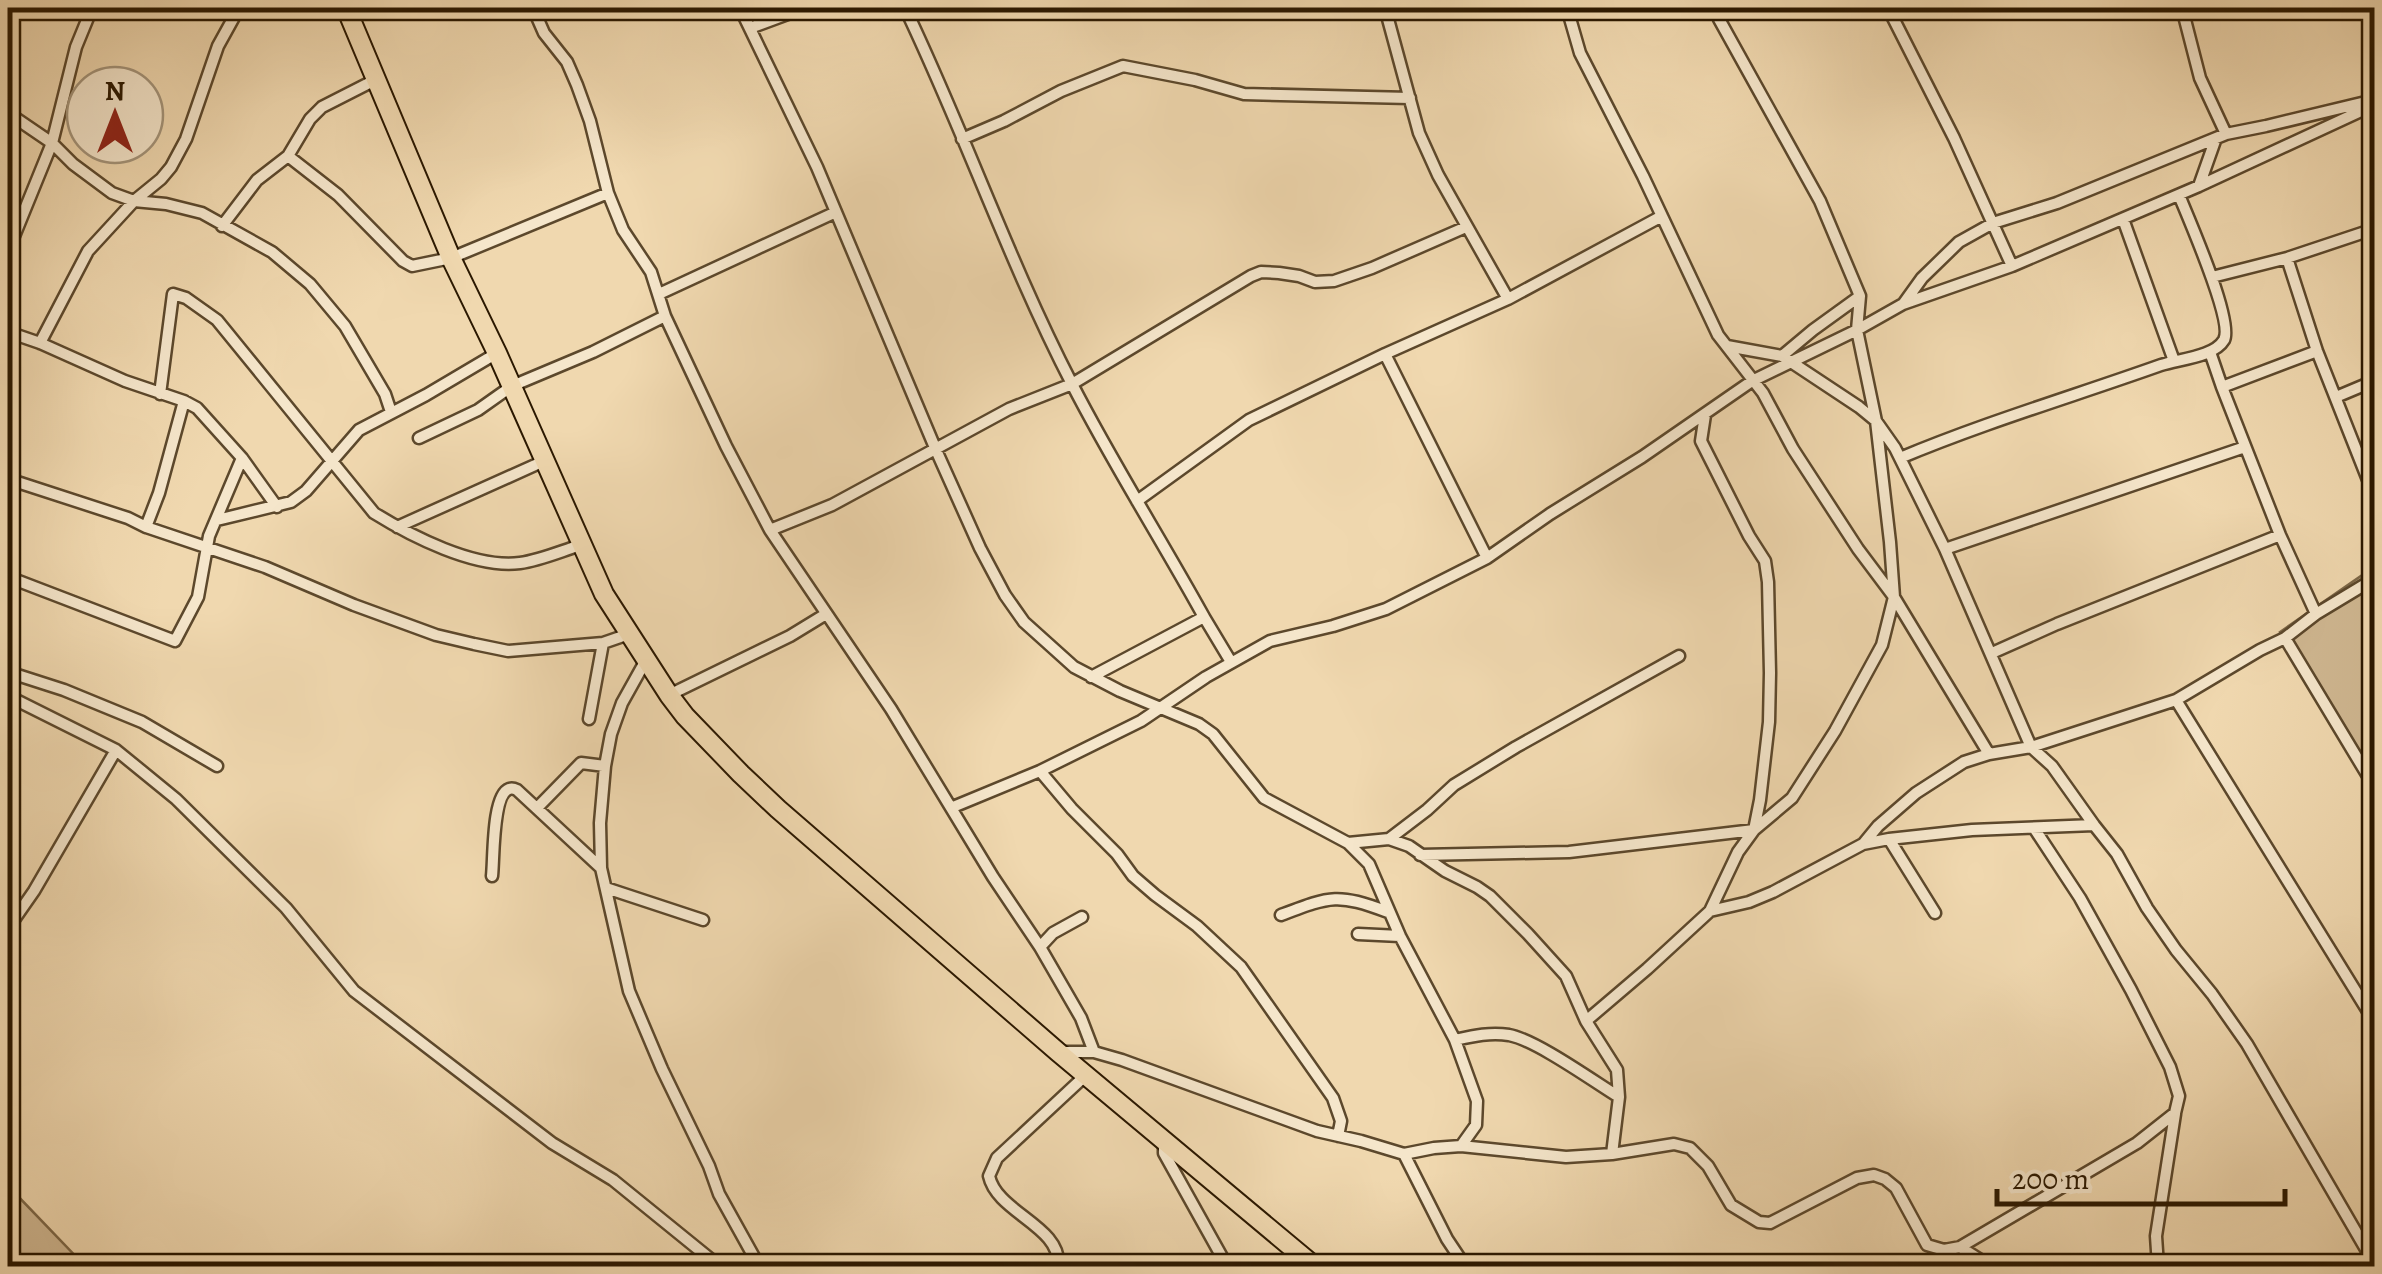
<svg xmlns="http://www.w3.org/2000/svg" width="2382" height="1274" font-family="Alegreya,serif">
<style>
.green{fill:#cfb791;stroke:#7d6848;stroke-width:2.5}
.lines{fill:none;stroke-linecap:round;stroke-linejoin:round}
.minor-casing{stroke:#5c482c;stroke-width:15}
.primary-casing{stroke:#2b1800;stroke-width:22}
.minor{stroke:#f5e6cb;stroke-width:10}
.primary{stroke:#f0d8af;stroke-width:18}
</style>
<rect width="100%" height="100%" fill="#f0d8af"/>
<filter id="stains"><feTurbulence type="fractalNoise" baseFrequency=".002" numOctaves="4"/><feColorMatrix values="0 0 0 0 .2 0 0 0 0 .09 0 0 0 0 .02 0 0 0 .5 -.17"/></filter>
<radialGradient id="worn" r=".72"><stop offset=".6" stop-color="#630" stop-opacity="0"/><stop offset="1" stop-color="#630" stop-opacity=".3"/></radialGradient>
<path class="green" d="M2374,567V776L2280,632Z
M8,1186L12,1190L85,1266H8Z"/>
<g class="lines">
<defs>
<path id="minor" d="M533,8L544,33L567,62L577,85L590,121L608,193L623,230L651,272L665,316L726,446L770,530L891,709L993,877L1040,947L1081,1018L1094,1052
M740,8L817,167L936,450L980,548L1005,595L1024,622L1074,667L1120,691L1199,724L1213,734L1264,798L1348,843L1369,864L1400,936L1455,1040L1477,1101L1476,1125L1461,1146
M905,8C964,131 1009,262 1072,384C1113,464 1161,539 1204,617L1091,677
M1385,8L1419,133L1438,175L1508,299
M1567,8L1580,53L1643,176L1718,335L1763,393L1793,449L1858,549L1894,597L1989,754
M1716,8L1719,19L1820,201L1860,296L1857,330L1876,421L1895,448L1945,549L2031,747L2052,766L2094,825
M1888,8L1954,138L2012,266
M2182,8L2200,78L2226,134
M1892,16L1913,8
M750,28L804,8
M8,113L52,143L73,164L112,193L134,201L166,204L202,213L272,252L310,284L345,326L385,394L391,412
M962,139L1004,121L1061,91L1123,66L1195,80L1244,94L1410,98
M288,156L338,195L403,261L412,266L451,258L608,193
M2199,186L2216,138
M2123,219L2174,361
M222,226L257,180L288,156L310,119L322,107L377,79
M8,251L52,143L76,47L92,8
M2287,258L2317,351L2374,495
M2212,277L2287,258L2374,229
M659,294L836,212
M1904,303L1922,278L1959,242L1993,223L2057,203L2226,134L2266,126L2374,100
M8,332L40,343L125,381L184,401L197,408L242,458L277,507
M40,343L88,251L134,201L161,179L171,167L186,139L218,46L239,8
M2210,352L2222,387
M1385,354L1487,558
M1782,356L1813,330L1860,296
M160,394L173,294L186,298L217,320L374,513C411,536 475,569 520,563C541,560 561,551 581,545
M2336,397L2374,381
M419,438L478,410L512,386L593,352L665,316
M1900,458C1986,422 2074,396 2161,365C2179,359 2214,357 2224,340C2234,322 2188,217 2179,195
M8,479L128,518L146,527L265,567L354,605L436,635L474,644L508,651L603,643L629,634
M1137,501L1249,420L1385,354L1508,299L1662,216
M217,520L291,502L306,491L359,430L426,395L497,353
M146,527L159,493L184,401
M397,527L544,461
M770,530L832,505L1009,409L1072,384L1251,276L1261,272L1279,273L1299,276L1315,282L1334,281L1372,268L1466,227
M1945,549L2245,447
M8,577L175,641L198,597L209,536L242,458
M2316,614L2280,535L2222,387L2317,351
M1204,617L1231,662
M2285,638L2374,786
M1992,653L2057,624L2280,535
M646,660L622,703L611,734L605,766L600,823L601,868L629,991L662,1069L709,1166L719,1194L759,1266
M8,672L64,690L142,722L217,766
M8,692L14,699L116,750L176,799L286,908L354,991L552,1143L613,1180L719,1266
M669,695L790,636L826,614
M2176,700L2374,1021
M589,719L603,643
M1040,771L1072,809L1117,854L1133,876L1155,895L1197,926L1241,967L1333,1098L1341,1121L1338,1136
M953,807L1040,771L1141,721L1206,677L1270,641L1333,626L1386,609L1487,558L1550,514L1642,457L1752,381L1857,330L1903,304L2012,266L2199,186L2374,105
M537,808L581,763L605,766
M1389,839L1427,810L1454,785L1516,747L1679,656
M1889,839L1935,913
M1348,843L1389,839L1409,846L1445,871L1477,887L1490,896L1528,934L1566,976L1586,1021L1617,1070L1619,1097L1612,1154
M1864,843L1878,826L1916,793L1964,762L1989,754L2031,747L2176,700L2260,650L2285,638L2316,614L2374,579
M1420,855L1569,852L1754,830L1792,798L1835,731L1882,645L1894,597L1890,542L1876,421L1859,407L1782,356L1727,346
M492,876C494,859 492,795 509,789C512,788 515,789 517,790L601,868
M606,888L703,920
M1710,911L1749,902L1773,892L1863,844L1889,839L1972,830L2094,825L2117,854L2147,908L2176,950L2212,994L2247,1044L2374,1263
M1281,915C1331,896 1337,893 1388,912
M11,924L34,891L116,750
M1358,934L1400,936
M1040,947L1053,933L1082,917
M1586,1021L1647,969L1710,911L1738,852L1754,830L1760,800L1769,722L1770,673L1768,582L1765,561L1749,536L1701,441L1705,415
M1455,1040C1473,1036 1490,1032 1509,1035C1536,1040 1593,1081 1619,1097
M1061,1052H1094L1122,1060L1317,1131L1361,1141L1404,1154L1434,1148L1461,1146L1566,1157L1612,1154L1674,1144L1690,1148L1708,1166L1731,1205L1759,1222L1770,1223L1857,1178L1874,1175L1885,1179L1896,1188L1927,1245L1944,1250L1960,1247L2137,1143L2175,1113L2179,1096L2170,1067L2131,990L2080,898L2034,828
M1164,1142V1153L1227,1266
M1404,1154L1447,1239L1465,1266
M1960,1247L1990,1266
M757,1262L807,1266
M834,1266L883,1262
M1058,1266C1062,1226 997,1213 989,1176L997,1158L1086,1075
M2158,1266L2156,1236L2175,1114"/>
<path id="primary" d="M346,8L451,258L497,353L604,594L669,695L685,716L741,774L778,809L1058,1052L1314,1266"/>
</defs>
<use href="#minor" class="minor-casing"/>
<use href="#primary" class="primary-casing"/>
<use href="#minor" class="minor"/>
<use href="#primary" class="primary"/>
</g>
<rect width="2382" height="1274" fill="none" stroke="#f0d8af" stroke-width="40"/>
<rect x="10" y="10" width="2362" height="1254" fill="none" stroke="#2b1800" stroke-width="5"/>
<rect x="20" y="20" width="2342" height="1234" fill="none" stroke="#2b1800" stroke-width="2.5"/>
<g transform="translate(115 115)"><circle r="48" fill="#f5e6cb" stroke="#a4947a" stroke-width="2.5"/>
<path d="M0-8L18 38L0 25L-18 38Z" fill="#8f2418"/>
<text y="-15" font-size="28" font-weight="bold" text-anchor="middle" fill="#2b1800">N</text>
</g>
<path d="M1997 1189v15h288v-15" fill="none" stroke="#2b1800" stroke-width="5"/>
<text x="2012" y="1189" font-size="30" fill="#2b1800" stroke="#f5e6cb" stroke-width="8" paint-order="stroke">200 m</text>
<rect width="100%" height="100%" filter="url(#stains)"/>
<rect width="100%" height="100%" fill="url(#worn)"/>
</svg>
